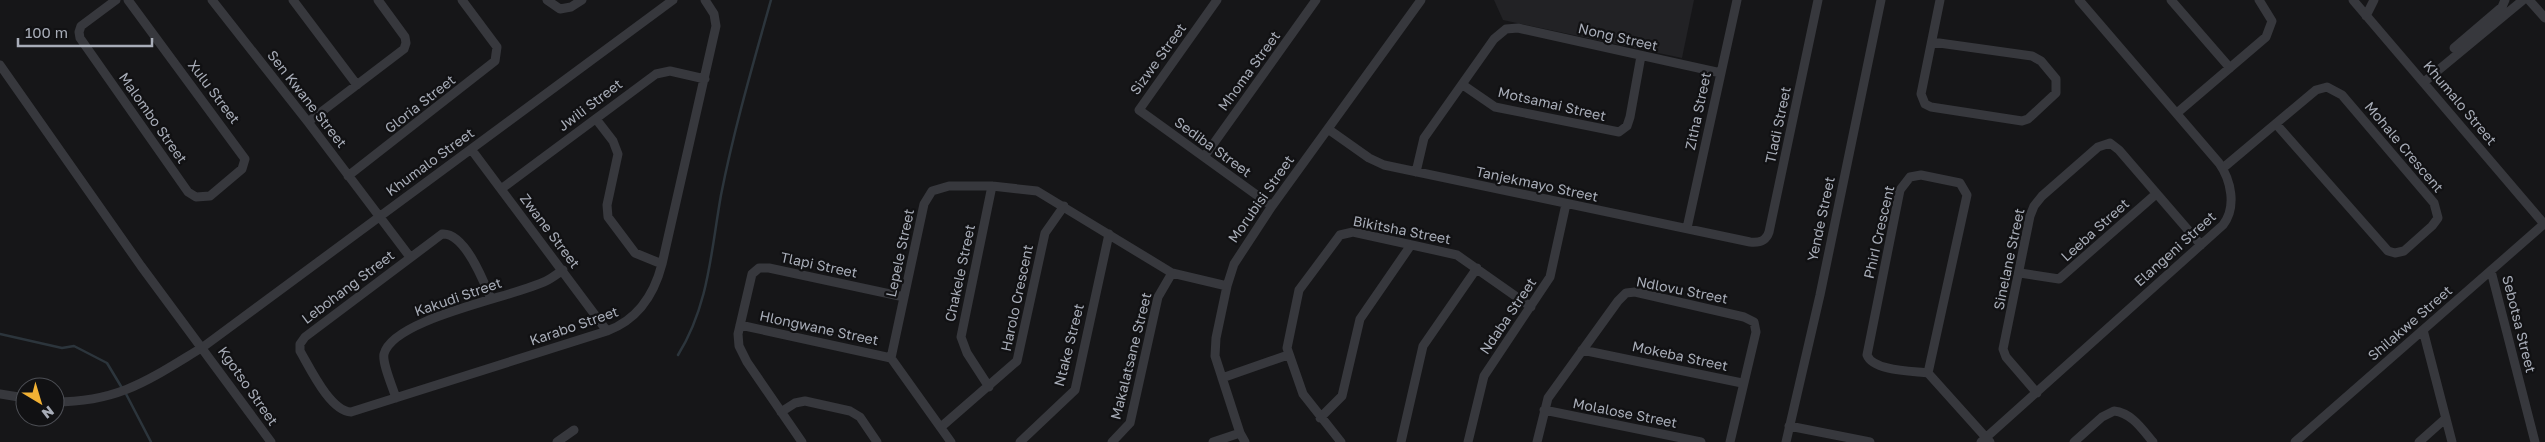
<svg xmlns="http://www.w3.org/2000/svg" width="2545" height="442" font-family="'Golos Text',sans-serif">
<style>
.built{fill:#222225}
.lines{fill:none;stroke-linecap:round;stroke-linejoin:round}
.stream{stroke:#2c353c;stroke-width:2.5}
.minor{stroke:#37383d;stroke-width:9}
.labels{text-anchor:middle;stroke-width:4.5;stroke-linejoin:round;paint-order:stroke}
.street-label{font-size:14px;fill:#a8adb8;stroke:#111113}
</style>
<rect width="100%" height="100%" fill="#161618"/>
<path class="built" d="M1494,0H1694L1682,58L1503,20Z"/>
<g class="lines">
<path class="stream" d="M0,334L62,348L74,346L107,363L122,388
M678,355C709,305 711,251 721,195C734,129 753,64 771,0
M125,392L151,442"/>
<path class="minor" d="M116,0L81,26L79,32L80,38L188,192L196,197L210,196L242,169L245,159L128,0
M212,0L308,122L410,257
M293,0L357,85
M547,0L560,9L571,7L582,0
M1217,0L1139,110L1272,206
M2171,0L2230,68
M2353,0L2545,225
M2529,0L2545,18
M2366,16L2374,0
M1932,42L2032,56L2041,61L2056,79V93L2028,119L2022,121L1931,107L1925,104L1921,94L1940,0
M2454,48L2502,7L2505,0
M0,65L141,266L271,442
M2424,82L2523,0
M1463,85L1495,107L1619,132L1627,126L1630,117L1641,56
M2177,113L2266,37L2272,21L2259,0
M596,119L613,141L618,154L607,205L608,217L635,253L662,264
M308,122L404,49L406,43L405,37L378,0
M1328,129L1369,158L1384,165L1750,242C1760,243 1766,241 1769,232L1818,0
M471,149L607,331
M1204,157L1316,0
M2223,168L2316,90L2327,87L2342,95L2434,203L2438,218L2432,226L2404,251L2395,253L2388,251L2276,124
M1416,172L1424,138L1494,39L1506,29L1518,28L1721,73
M348,176L495,61L497,47L462,0
M501,189L656,74L670,71L705,79
M1687,228L1737,0
M2491,271L2535,442
M2020,273L2059,279L2156,194
M491,299C484,282 465,232 442,234L305,337L300,344V351C310,368 330,411 351,412L607,331C637,320 654,295 662,264L716,26L714,14L705,0
M740,325L891,358
M2423,330L2452,442
M1582,350L1742,383
M1928,373L1967,195L1960,183L1921,175L1910,177L1900,190L1867,355C1873,371 1912,371 1928,373L1990,442
M1222,378L1288,355
M989,387L967,353L961,337L992,186
M2037,393L2006,357L2003,349L2030,216L2034,206L2042,196L2098,147L2110,143L2119,150L2201,245
M0,394L25,398
M396,398C393,388 382,363 384,354C393,318 514,297 546,281C552,278 557,274 563,270
M55,402C120,402 150,379 203,347L673,0
M1544,410L1701,442
M781,412L795,403L805,401L850,411L860,417L877,442
M1320,418L1342,396L1360,319L1411,245
M1789,426L1870,442
M941,427L1017,361L1045,233L1064,206
M557,442L574,430
M802,442L747,362L739,346L738,334L752,274L759,268H769L904,297
M951,442L891,358L924,204L932,191L949,186H992L1037,191L1172,273L1227,286
M1020,442L1075,390L1109,234
M1112,442L1130,423L1158,297L1172,273
M1213,442L1240,433
M1245,442L1240,433L1215,356L1216,338L1227,286L1234,264L1272,206L1421,0
M1341,442L1303,394L1287,348L1299,290L1340,235L1353,232L1457,255L1531,307
M1401,442L1423,346L1477,268
M1468,442L1484,376L1550,277L1566,204
M1537,442L1548,398L1618,301L1626,293L1635,292L1744,317L1754,322L1756,332L1730,442
M1786,442L1820,295L1881,0
M1981,442L2223,225C2237,207 2231,180 2219,163L2079,0
M2074,442L2102,417L2114,411C2132,413 2142,429 2153,442
M2295,442L2544,224
M2419,442L2446,418"/>
</g>
<g class="labels">
<g class="street-label">
<text transform="translate(1618 37) rotate(13)" y="5">Nong Street</text>
<text transform="translate(1158 59) rotate(-54)" y="5">Sizwe Street</text>
<text transform="translate(1249 71) rotate(-54)" y="5">Mhoma Street</text>
<text transform="translate(214 92) rotate(53)" y="5">Xulu Street</text>
<text transform="translate(307 99) rotate(52)" y="5">Sen Kwane Street</text>
<text transform="translate(2460 103) rotate(50)" y="5">Khumalo Street</text>
<text transform="translate(420 104) rotate(-38)" y="5">Gloria Street</text>
<text transform="translate(1552 104) rotate(13)" y="5">Motsamai Street</text>
<text transform="translate(590 105) rotate(-37)" y="5">Jwili Street</text>
<text transform="translate(1698 111) rotate(-78)" y="5">Zitha Street</text>
<text transform="translate(153 118) rotate(55)" y="5">Malombo Street</text>
<text transform="translate(1778 125) rotate(-78)" y="5">Tladi Street</text>
<text transform="translate(1213 147) rotate(36)" y="5">Sediba Street</text>
<text transform="translate(2404 147) rotate(50)" y="5">Mohale Crescent</text>
<text transform="translate(430 162) rotate(-36)" y="5">Khumalo Street</text>
<text transform="translate(1537 184) rotate(12)" y="5">Tanjekmayo Street</text>
<text transform="translate(1261 199) rotate(-55)" y="5">Morubisi Street</text>
<text transform="translate(1821 219) rotate(-78)" y="5">Yende Street</text>
<text transform="translate(1402 230) rotate(11)" y="5">Bikitsha Street</text>
<text transform="translate(2095 230) rotate(-42)" y="5">Leeba Street</text>
<text transform="translate(550 231) rotate(53)" y="5">Zwane Street</text>
<text transform="translate(1879 232) rotate(-77)" y="5">PhirI Crescent</text>
<text transform="translate(2175 249) rotate(-42)" y="5">Elangeni Street</text>
<text transform="translate(900 253) rotate(-78)" y="5">Lepele Street</text>
<text transform="translate(2009 259) rotate(-78)" y="5">Sinelane Street</text>
<text transform="translate(819 265) rotate(12)" y="5">Tlapi Street</text>
<text transform="translate(960 273) rotate(-78)" y="5">Chakele Street</text>
<text transform="translate(348 287) rotate(-37)" y="5">Lebohang Street</text>
<text transform="translate(1682 290) rotate(11)" y="5">Ndlovu Street</text>
<text transform="translate(458 297) rotate(-19)" y="5">Kakudi Street</text>
<text transform="translate(1017 298) rotate(-78)" y="5">Harolo Crescent</text>
<text transform="translate(1508 316) rotate(-56)" y="5">Ndaba Street</text>
<text transform="translate(2410 323) rotate(-41)" y="5">Shilakwe Street</text>
<text transform="translate(2519 324) rotate(76)" y="5">Sebotsa Street</text>
<text transform="translate(574 326) rotate(-19)" y="5">Karabo Street</text>
<text transform="translate(819 328) rotate(12)" y="5">Hlongwane Street</text>
<text transform="translate(1069 345) rotate(-76)" y="5">Ntake Street</text>
<text transform="translate(1131 356) rotate(-76)" y="5">Makalatsane Street</text>
<text transform="translate(1680 356) rotate(12)" y="5">Mokeba Street</text>
<text transform="translate(248 386) rotate(55)" y="5">Kgotso Street</text>
<text transform="translate(1625 413) rotate(11)" y="5">Molalose Street</text>
</g>
</g>
<g transform="translate(40 402) rotate(142)"><circle r="24" fill="#111113" stroke="#4d4f55"/>
<path d="M0-4L9 19L0 12L-9 19Z" fill="#f2b134"/>
<text y="-8" font-size="14" font-weight="bold" text-anchor="middle" fill="#a8adb8">N</text>
</g>
<path d="M18 38v8h134v-8" fill="none" stroke="#a8adb8" stroke-width="2.5"/>
<text x="25" y="38" font-size="15" fill="#a8adb8" stroke="#111113" stroke-width="4" paint-order="stroke">100 m</text>
</svg>
